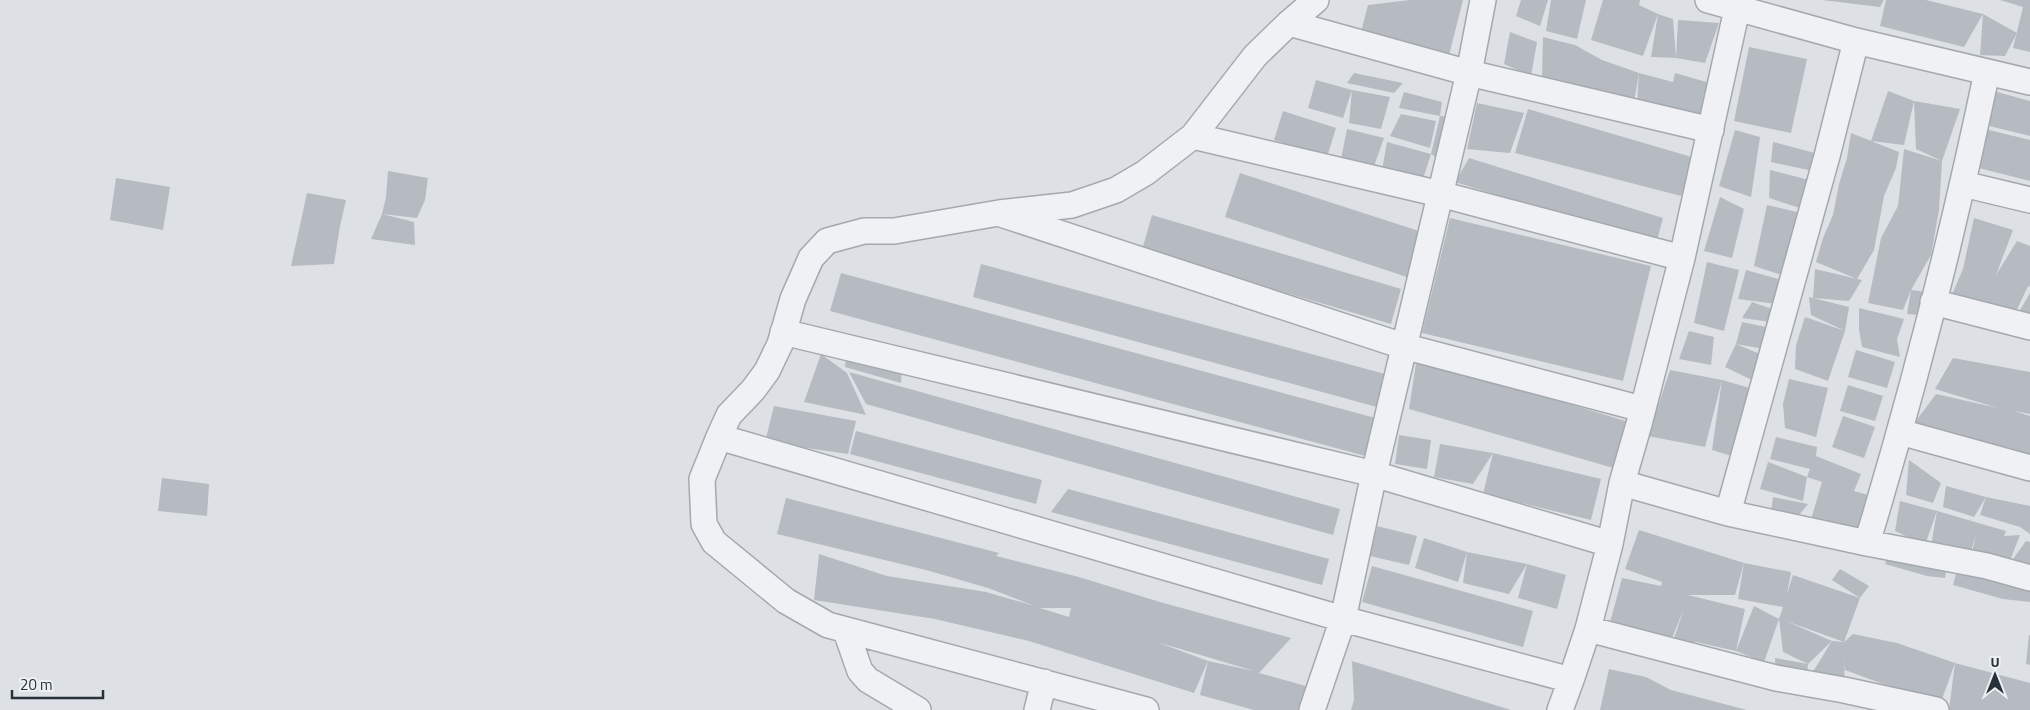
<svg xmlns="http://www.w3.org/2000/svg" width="2030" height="710" font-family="'Titillium Web',sans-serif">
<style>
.building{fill:#b5bbc1;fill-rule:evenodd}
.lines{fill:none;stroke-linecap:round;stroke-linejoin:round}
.minor-casing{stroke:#a3a9ae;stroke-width:28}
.minor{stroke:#eff1f4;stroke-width:25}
</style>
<rect width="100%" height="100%" fill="#dde1e5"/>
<path class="building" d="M1410,0H1463L1449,55L1361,32L1368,5Z
M1521,0H1548L1540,26L1516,16Z
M1551,0H1586L1577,39L1546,31Z
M1603,0H1640L1639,5L1658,14L1643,56L1591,40Z
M1822,0H1884L1880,7Z
M1886,0H1926L1983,14L1964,47L1880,26Z
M2000,0H2030V52L2013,48L2023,7Z
M1658,14L1673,19L1676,58L1678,20L1719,23L1705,63L1676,58L1651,57Z
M1983,14L2017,33L2005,56L1980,55Z
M1510,32L1537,42L1531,76L1504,64Z
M1543,37L1575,45L1602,60L1639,73L1633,108L1597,94L1542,77Z
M1749,47L1807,59L1791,133L1734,121Z
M1354,73L1403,83L1394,93L1347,83Z
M1639,73L1673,82L1675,73L1710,83L1700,119L1637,103Z
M1316,80L1352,90L1390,97L1381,129L1349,123L1352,90L1343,118L1308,108Z
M1990,90L2030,101V136L1981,124Z
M1888,91L1914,101L1904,145L1871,141Z
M1404,92L1442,102L1440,116L1399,108Z
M1914,101L1960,109L1942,161L1939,210L1931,255L1911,290L1928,292L1919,315L1907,314L1911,290L1903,310L1868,303L1881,238L1898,206L1904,149L1942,161L1916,149Z
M1477,103L1524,113L1510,153L1467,149Z
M1528,109L1695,158L1681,196L1515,153Z
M1283,111L1336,128L1327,157L1274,140Z
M1401,114L1436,121L1430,148L1390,136Z
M1440,116L1453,117L1441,160L1431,154Z
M1981,128L2030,140V181L1971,166Z
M1347,129L1384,138L1373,169L1341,159Z
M1735,130L1760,137L1751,197L1719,186Z
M1851,133L1899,152L1896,168L1884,196L1874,250L1857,279L1816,262L1823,238L1833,215L1839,184L1847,158Z
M1387,142L1431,154L1422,182L1382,170Z
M1773,142L1826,156L1813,171L1771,162Z
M1469,158L1663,218L1656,244L1455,182Z
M1770,170L1809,180L1806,210L1769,198Z
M388,171L428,178L425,200L417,218L382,214L386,197Z
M1240,173L1425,233L1410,278L1225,217Z
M116,178L170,187L163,230L110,220Z
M307,193L346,200L340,226L334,264L291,266Z
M1720,197L1744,209L1732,258L1704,251Z
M1767,205L1801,213L1785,276L1754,266Z
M382,214L414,222L415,245L371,239Z
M1152,215L1401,289L1391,324L1142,250Z
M1450,218L1651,266L1623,381L1422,333Z
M1974,218L2013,230L1996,275L2017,241L2030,246V287L2028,286L2014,316L1950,299L1963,269Z
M1707,262L1739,270L1724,331L1694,323Z
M981,264L1385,374L1377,407L973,297Z
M1815,269L1862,280L1849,301L1813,298L1849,307L1845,331L1811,315L1809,297L1813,298Z
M1746,270L1782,280L1777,304L1738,299Z
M841,273L1379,419L1369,457L830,311Z
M2030,293V322L2016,317Z
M1752,302L1775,310L1771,322L1742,318Z
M1859,308L1904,319L1897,339L1900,357L1862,347L1859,329Z
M1805,317L1845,331L1828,381L1795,369L1796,345Z
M1742,322L1771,328L1764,349L1736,344Z
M1689,331L1714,337L1711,365L1679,359Z
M1736,344L1765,356L1756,382L1725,367Z
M1856,350L1895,362L1887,388L1848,377Z
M821,354L847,373L866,415L804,402Z
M846,355L902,368L901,383L845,367Z
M1417,357L1635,424L1617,469L1409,409Z
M1953,358L2030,372V414L2014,411L2030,416V462L1910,429L1936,394L1998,408L1935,389Z
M1670,370L1722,380L1750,388L1742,459L1712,450L1722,380L1705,447L1648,436Z
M849,372L1340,509L1333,535L866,404Z
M1789,379L1828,388L1816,437L1785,428L1783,404Z
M1848,385L1883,396L1875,421L1840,411Z
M774,406L856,421L848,454L765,442Z
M1843,416L1875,427L1864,458L1832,447Z
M856,431L1042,480L1036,504L850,454Z
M1399,435L1431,440L1427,469L1395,464Z
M1776,437L1817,447L1816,456L1861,474L1854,491L1868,495L1870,527L1808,530L1822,482L1807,477L1810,469L1770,459Z
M1440,444L1493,453L1601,479L1591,520L1483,494L1493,453L1473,484L1434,477Z
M1909,460L1941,483L1933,503L1906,495Z
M1768,462L1807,477L1803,501L1760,489Z
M162,478L209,484L207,516L158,511Z
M1946,486L1986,497L1974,517L1943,507Z
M1068,489L1329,559L1322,585L1051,512Z
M1773,497L1808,504L1791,525L1770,519Z
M1986,497L2030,506V534L2020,527L1980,515Z
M786,498L999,553L996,556L1079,577L1160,602L1291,638L1259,673L1306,686L1299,710H1254L1200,695L1208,661L1254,671L1157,642L1208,661L1194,693L1029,641L935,619L814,600L819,554L887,576L986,592L1035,606L988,588L926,570L777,534ZM1040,608H1071L1069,617Z
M1900,501L1937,511L1925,545L1895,531Z
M1937,511L2006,531L2004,536L2020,535L2008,566L2026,541L2030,542V569L2008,566L1990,561L1992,558L1971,557L1976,535L1971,551L1931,546Z
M1377,526L1417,536L1409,565L1370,556Z
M1639,530L1744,563L1791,572L1787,594L1793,575L1860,598L1832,580L1840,569L1869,586L1860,598L1844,642L1786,621L1832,641L1808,664L1783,652L1779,619L1783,607L1738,599L1744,563L1735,595H1688L1745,609L1736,651L1754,606L1779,619L1764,662L1736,651L1696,642L1672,645L1684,608L1673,636L1641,638L1644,630H1608L1622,578L1661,586L1662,582L1625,569Z
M1424,538L1467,552L1527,564L1566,575L1557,609L1518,598L1527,564L1509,594L1463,583L1467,552L1458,582L1415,568Z
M1890,549L1947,564L1945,578L1927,576L1885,564Z
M1372,566L1533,611L1523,647L1362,602Z
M1957,570L2030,584V602L2003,599L1953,585Z
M1853,634L1897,643L1955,663L1940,705L1845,670V658L1844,686L1806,683L1776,678L1775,658L1808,664L1806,683L1832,641L1844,642Z
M2029,635H2030V665L2026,664Z
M1352,661L1511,710H1351L1354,700Z
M1955,663L2030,683V710H1949Z
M1609,669L1646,677L1671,690L1747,710H1600Z"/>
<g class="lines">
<defs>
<path id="minor" d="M1708,0L1856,41L2030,82
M1289,23L1469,73L1711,130
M1193,136L1440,194L1682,258
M1963,184L2030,200
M1004,215L1403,346L1642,409
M1933,302L2030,327
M783,332L1374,474L1610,544
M1900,432L2030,468
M719,437L1343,619L1571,680L1588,629L1610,544L1622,483L1639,424L1682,258L1739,0
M1622,483L1728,513L1867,543L1987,566L2030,578
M1728,513L1827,156L1856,41
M1867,543C1914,388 1954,230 1987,72
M1588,629L1776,678L1844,690L1936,710
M846,631L860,671L868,680L918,710
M1037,710L1044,682
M1146,710L828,625L786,601L714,542L704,524L702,479L719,437L729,415L753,390L767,371L780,344L793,299L811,258L827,241L864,231H894L999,213L1072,205L1116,190L1145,173L1193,136L1255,56L1289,23L1316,0
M1312,710L1343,619L1374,474L1469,73L1483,0
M1560,710L1571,680"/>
</defs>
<use href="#minor" class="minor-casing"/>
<use href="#minor" class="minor"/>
</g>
<g transform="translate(1995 675)" stroke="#ecf0f3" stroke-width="4" paint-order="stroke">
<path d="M0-4L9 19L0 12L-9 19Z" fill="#28313a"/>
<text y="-8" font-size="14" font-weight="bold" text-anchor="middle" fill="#28313a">U</text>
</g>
<path d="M12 690v8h91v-8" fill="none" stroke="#28313a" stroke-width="2.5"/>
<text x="20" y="690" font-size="15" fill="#28313a" stroke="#ecf0f3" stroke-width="4" paint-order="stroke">20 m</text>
</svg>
